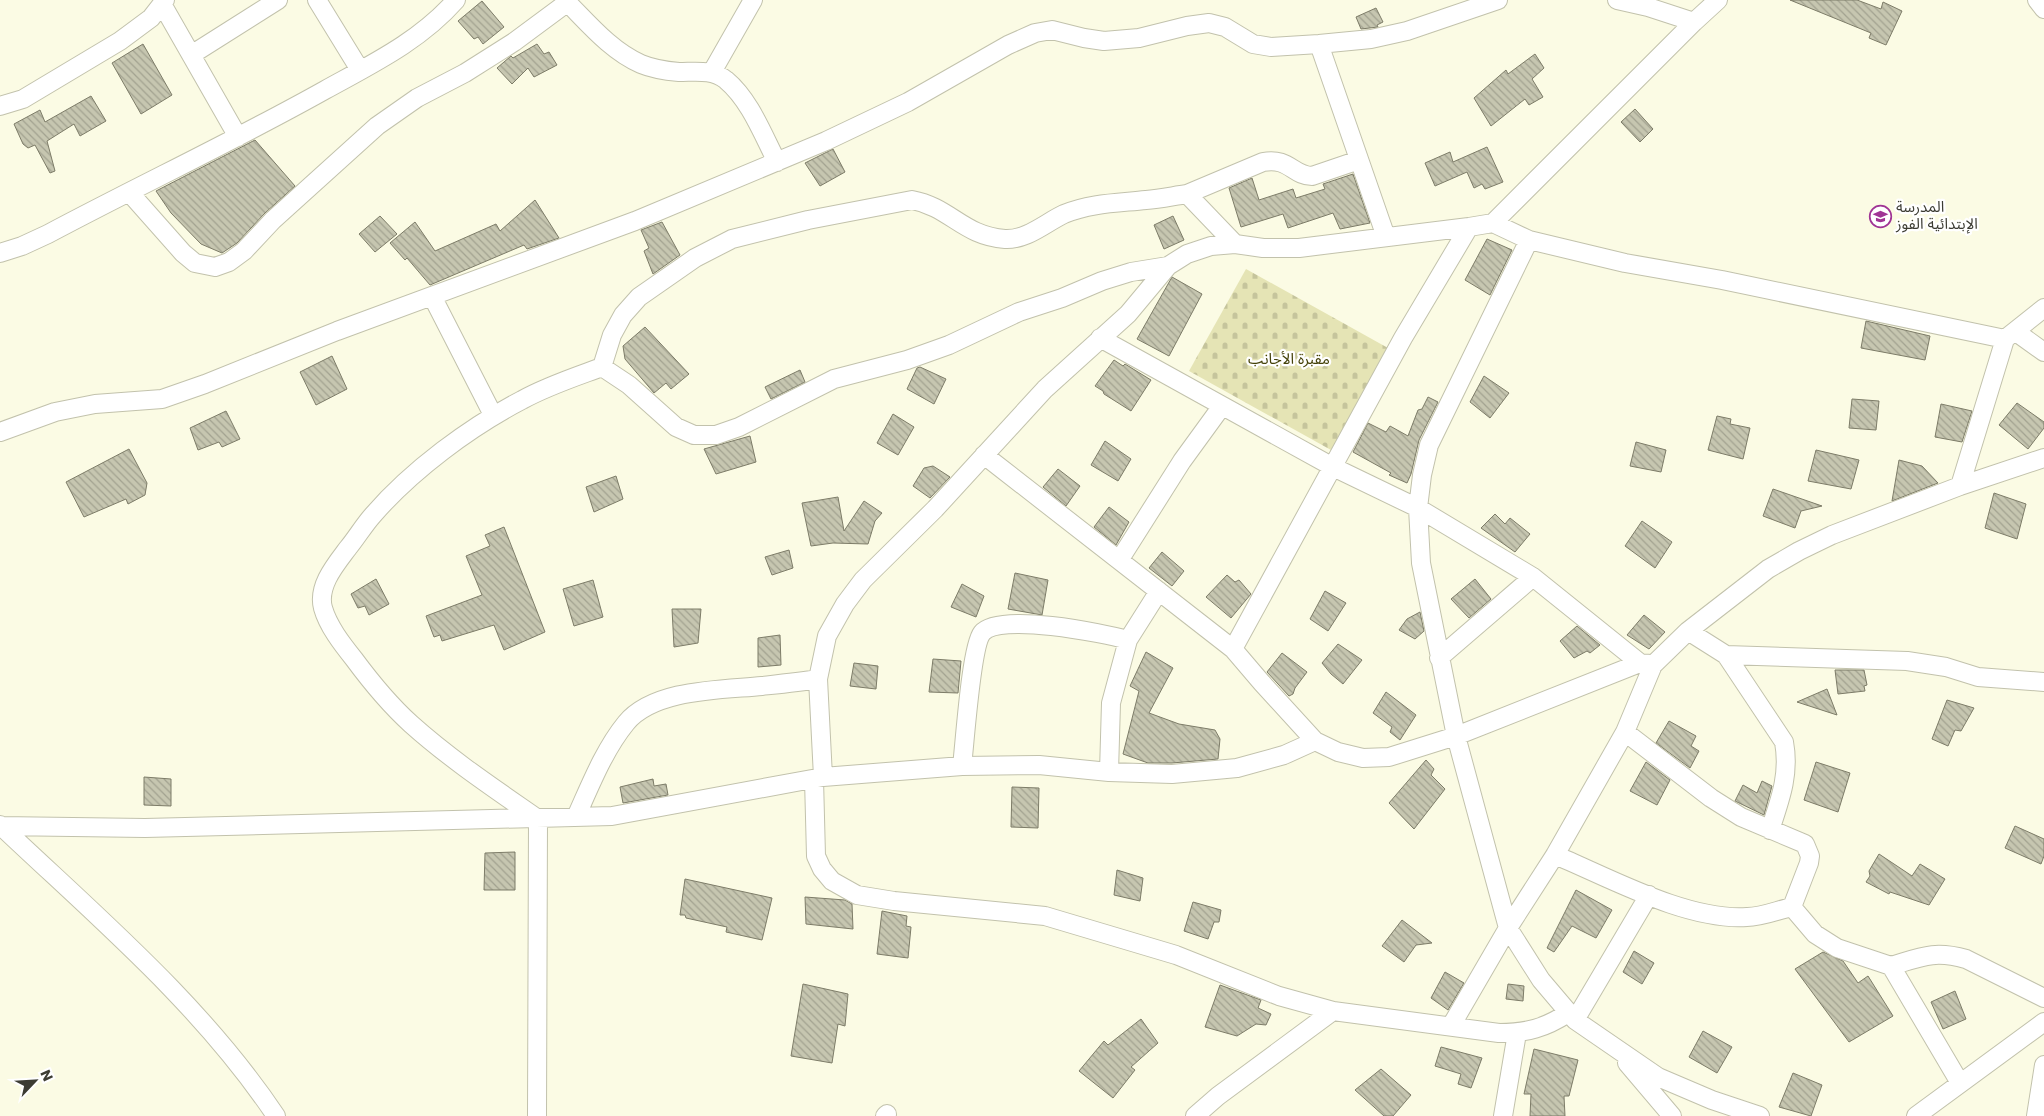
<svg xmlns="http://www.w3.org/2000/svg" width="2044" height="1116" font-family="Poppins,'Noto Sans Arabic',sans-serif">
<style>
.cemetery{fill:url(#cemetery-stones)}
.building{fill:url(#building-back-hatch);stroke:#7d7c68}
.lines{fill:none;stroke-linecap:round;stroke-linejoin:round}
.minor-casing{stroke:#c2c2ac;stroke-width:20}
.minor{stroke:#fff;stroke-width:18}
.labels{text-anchor:middle;stroke-width:4.5;stroke-linejoin:round;paint-order:stroke}
.poi-label{font-size:15px;fill:#3c3c33;stroke:#fff;text-anchor:start}
.park-label{font-size:15px;fill:#444108;stroke:#fff}
</style>
<defs>
<pattern id="cemetery-stones" width="16" height="16" patternUnits="userSpaceOnUse" patternTransform="scale(1.25)"><rect width="16" height="16" fill="#e5e4b5"/><path d="M2 7V4a2 2 0 0 1 4 0v3zM10 15v-3a2 2 0 0 1 4 0v3z" fill="#c5c49c"/></pattern>
<pattern id="building-back-hatch" width="6" height="6" patternUnits="userSpaceOnUse" patternTransform="scale(1.25)"><rect width="6" height="6" fill="#c6c6b0"/><path d="M-1 5l2 2M0 0l6 6M5-1l2 2" fill="none" stroke="#a2a290"/></pattern>
</defs>
<rect width="100%" height="100%" fill="#fbfbe4"/>
<path class="cemetery" d="M1246,269L1388,348L1331,450L1189,371Z"/>
<path class="building" d="M1790,0H1857L1881,9L1883,2L1902,11L1886,45L1869,38L1871,33Z
M482,1L504,27L483,44L478,37L474,39L458,21Z
M1376,8L1383,22L1377,25L1378,27L1361,29L1356,17Z
M143,44L172,95L141,114L112,63Z
M537,44L544,54L549,52L557,65L534,77L528,68L512,84L497,68L511,56L513,58Z
M1535,54L1544,68L1532,79L1543,97L1529,105L1525,99L1491,126L1474,98L1506,70L1508,74Z
M91,96L106,121L80,136L74,124L47,141L55,171L50,173L35,145L28,148L23,144L14,124L40,110L45,122Z
M1635,109L1653,129L1640,142L1621,122Z
M255,140L295,186L265,213L237,243L222,253L201,244L171,213L156,191Z
M1487,147L1503,182L1485,189L1482,184L1474,188L1467,172L1435,186L1425,163L1450,152L1453,162Z
M833,149L845,172L820,186L805,163Z
M1353,174L1370,223L1340,229L1333,213L1288,228L1283,214L1241,227L1229,188L1252,178L1259,200L1293,189L1296,198L1325,189L1323,184Z
M535,200L559,238L527,249L524,245L430,285L407,258L405,260L390,243L415,222L435,251L496,224L500,231Z
M380,216L397,234L375,252L359,234Z
M1173,216L1184,240L1164,249L1154,225Z
M662,222L680,255L653,274L644,251L649,248L641,230Z
M1487,239L1512,250L1490,295L1465,280Z
M1172,277L1202,294L1169,356L1137,339Z
M1866,321L1930,336L1925,360L1861,348Z
M645,327L689,374L671,389L666,383L654,393L625,359L623,346Z
M332,356L347,389L316,405L300,372Z
M1114,360L1123,366L1125,364L1151,380L1131,411L1104,394L1103,391L1095,386Z
M920,367L946,379L934,404L907,389L917,368Z
M800,370L805,382L771,399L765,387Z
M1484,376L1509,393L1490,418L1470,402Z
M1428,397L1438,402L1419,440L1411,474L1407,483L1389,475L1391,473L1353,452L1368,423L1386,432L1390,426L1408,436L1418,410L1422,409Z
M1852,399L1879,401L1876,430L1849,428Z
M2017,403L2044,422V428L2028,449L1999,425Z
M1941,404L1972,411L1962,442L1935,437Z
M226,411L240,439L222,447L219,442L198,450L190,428Z
M893,414L914,427L898,455L877,443Z
M1717,416L1731,419L1730,424L1750,428L1743,459L1708,450Z
M750,436L756,462L716,474L704,449Z
M1105,441L1131,459L1118,481L1091,465Z
M1636,442L1666,450L1661,472L1630,466Z
M129,449L147,483L145,495L128,504L126,499L84,517L66,482Z
M1816,450L1859,460L1851,489L1808,481Z
M1899,460L1922,466L1938,483L1892,501Z
M933,466L950,477L930,498L913,486L924,468Z
M1058,469L1080,486L1066,506L1043,487Z
M616,476L623,499L594,512L586,487Z
M1773,489L1822,506L1801,511L1795,528L1763,516Z
M1994,493L2026,504L2017,539L1985,528Z
M838,497L844,531L864,501L882,513L875,521L868,544L833,543L811,546L802,503Z
M1109,507L1129,522L1116,545L1094,527Z
M1495,514L1505,524L1510,518L1530,534L1515,552L1481,528Z
M1642,521L1672,542L1655,568L1625,546Z
M504,527L545,632L504,650L494,625L442,641L440,635L434,637L426,616L482,595L466,556L490,546L485,535Z
M789,550L793,568L772,575L765,557Z
M1162,552L1184,571L1172,586L1149,568Z
M1015,573L1048,580L1042,615L1008,609Z
M1227,575L1235,582L1239,580L1251,594L1231,618L1206,597Z
M376,579L389,604L369,615L365,606L358,608L351,594Z
M1475,579L1491,599L1469,618L1451,599Z
M593,580L603,617L574,626L563,589Z
M962,584L984,596L976,617L951,607Z
M1325,591L1346,603L1328,631L1310,619Z
M672,609H701L698,643L674,647Z
M1420,612L1424,631L1415,639L1399,630L1407,619Z
M1644,615L1665,632L1649,649L1627,635Z
M1577,626L1600,645L1590,653L1587,651L1574,658L1560,641Z
M780,635L781,665L758,667V638Z
M1338,644L1362,660L1343,684L1331,674L1322,663Z
M1146,652L1173,668L1149,713L1179,724L1215,730L1220,739L1218,759L1172,763H1148L1123,754L1139,691L1130,686Z
M1282,653L1307,672L1295,688L1293,694L1289,696L1267,672Z
M933,659L961,661L958,693L929,692Z
M854,663L878,666L876,689L850,686Z
M1835,670H1864L1867,685L1864,686L1865,691L1838,694Z
M1827,689L1837,715L1797,702Z
M1386,692L1416,715L1400,740L1390,732L1392,727L1373,713Z
M1947,700L1974,708L1961,731L1955,730L1948,746L1932,739Z
M1669,721L1696,736L1691,746L1699,751L1690,768L1656,743Z
M1426,760L1434,769L1431,775L1445,789L1414,829L1389,803Z
M1646,762L1670,780L1657,805L1630,791Z
M1816,762L1850,773L1838,812L1804,800Z
M144,777L171,779V806L144,805Z
M653,779L654,786L666,784L668,795L623,803L620,787Z
M1762,781L1772,786L1764,815L1735,801L1743,785L1757,793Z
M1012,787L1039,788L1038,828L1011,827Z
M2015,826L2044,839V856L2041,864L2005,848Z
M515,852V890H484L485,853Z
M1879,854L1912,876L1920,864L1945,879L1929,905L1890,892L1889,894L1866,882L1870,876L1869,871Z
M1117,870L1143,878L1140,901L1114,895Z
M685,879L772,898L762,940L726,932L727,927L686,918L685,915H680Z
M1576,890L1612,910L1596,938L1572,926L1554,952L1547,948Z
M805,897L845,900L852,904L853,929L806,924Z
M1193,902L1221,910L1219,922H1214L1208,939L1184,931Z
M882,911L907,916L906,926L911,927L908,958L877,954Z
M1402,920L1432,943L1416,945L1404,962L1382,946Z
M1634,951L1654,963L1642,984L1623,972Z
M1823,952L1843,961L1858,983L1868,976L1893,1016L1849,1042L1795,969Z
M1445,972L1464,983L1448,1010L1431,998Z
M803,984L848,994L845,1026L838,1024L832,1063L791,1056Z
M1508,984L1524,986L1523,1001L1506,999Z
M1220,985L1261,1000L1258,1008L1271,1014L1266,1025L1256,1024L1237,1036L1205,1027Z
M1955,991L1966,1019L1943,1029L1931,1002Z
M1141,1019L1158,1043L1131,1067L1135,1070L1113,1098L1079,1071L1104,1041L1108,1045Z
M1703,1031L1732,1047L1717,1073L1689,1057Z
M1441,1047L1482,1058L1471,1088L1458,1084L1461,1074L1435,1066Z
M1534,1049L1578,1060L1569,1096H1564L1565,1116H1530L1531,1094H1524Z
M1381,1069L1411,1095L1393,1116H1384L1355,1090Z
M1793,1073L1822,1085L1811,1116L1779,1107Z"/>
<g class="lines">
<defs>
<path id="minor" d="M317,0L360,70
M565,0C588,23 611,51 641,64C653,69 667,71 679,72C696,72 712,69 726,80C750,100 763,135 777,162
M1617,0L1648,7L1694,22
M2037,0L2044,9
M162,4L238,137
M1319,44L1386,237
M191,55L278,0
M712,72L753,0
M0,106L23,99L120,41L151,18L165,0
M129,192L183,253L195,263L215,267L229,262L244,251L273,220L377,126L417,98L465,73L514,42L568,2
M1187,194L1263,162C1289,157 1293,176 1312,176L1359,160
M1493,223L1694,22L1718,0
M1529,240L1429,445L1422,475L1418,508L1421,563L1456,736L1508,928L1541,980L1575,1020L1658,1077L1712,1100L1760,1116
M0,253L22,246L48,234C140,185 234,141 325,90C372,64 420,41 456,0
M432,296L493,415
M2016,332L2044,352
M1100,338L1333,467L1418,508L1533,577L1640,663L1650,664
M602,367L612,335L623,315L639,297L695,258L732,239L808,220L912,200C950,207 963,236 1005,239C1027,240 1045,223 1064,214C1090,203 1118,203 1146,200C1160,199 1173,196 1187,194L1235,244
M0,432L55,412L95,404L162,399L205,384L337,331L635,221L826,141L908,102L1008,45L1035,33L1052,30L1084,38L1104,41L1139,38L1187,26L1209,23L1225,27L1253,44L1271,47L1319,44L1371,39L1407,31L1498,0
M984,455L1233,649L1262,683L1315,741L1338,752L1363,758L1389,757L1456,736L1640,663
M1960,486L2044,458
M1120,559L1182,461L1222,406
M1688,631L1726,655L1784,742C1790,774 1780,800 1770,830
M1233,649L1403,338L1469,227
M1726,655L1907,661L1946,667L1978,677L2044,682
M1439,658L1533,577
M1625,732L1711,798L1741,817L1805,844L1810,856L1809,863L1792,907L1815,934L1837,948L1891,966L1960,1083
M962,766C965,742 971,647 982,633C998,612 1103,633 1128,640
M1109,772L1111,703L1128,640L1159,591
M823,777L818,679L827,636L845,604L863,580L935,509L1045,389L1128,314L1168,266L1187,254L1211,246L1235,244L1263,248H1299L1469,227L1493,223L1529,240L1625,263L1722,280L2005,339L2044,308
M814,779L816,856L822,869L832,881L857,895L894,901L1045,916L1176,955L1279,996L1333,1011L1499,1033C1527,1033 1545,1028 1568,1013
M576,817C590,786 604,750 626,723C654,689 721,690 762,686C780,684 799,682 818,679
M0,825C97,917 201,1004 276,1116
M0,826L145,828L612,816L823,777L962,766L1039,765L1109,772L1172,774L1237,768L1284,755L1315,741
M1555,855C1610,878 1687,921 1747,917C1762,917 1778,910 1792,907
M1891,966C1921,957 1934,950 1966,959L2044,998
M1575,1020L1649,895
M1451,1026L1508,928L1555,855L1625,732L1653,665L1688,631L1768,569L1799,551L1832,535L1960,486L2005,339
M1627,1063L1672,1116
M537,1116L538,819C495,789 450,759 411,724C390,705 371,682 354,659C342,644 328,626 323,608C317,586 336,564 348,548C357,537 364,525 373,515C412,470 470,427 522,400C547,386 575,377 602,367L629,385L676,427L694,435H716L739,427L834,379L907,360L949,345L1019,312L1062,298L1102,281L1131,272L1168,266
M885,1116L887,1114
M1195,1116L1218,1096L1333,1011
M1503,1116L1517,1033
M1916,1116L2044,1022
M2036,1116L2044,1065"/>
</defs>
<use href="#minor" class="minor-casing"/>
<use href="#minor" class="minor"/>
</g>
<defs>
<symbol id="school-ring" viewBox="-11 -11 22 22"><circle r="9.5" fill="#fff" stroke="#a03495" stroke-width="1.5"/><path d="M0-5L7-2L0 1L-7-2ZM-4 1L0 2.5L4 1V4Q0 6-4 4Z" fill="#a03495"/></symbol>
</defs>
<g fill-rule="evenodd">
<use href="#school-ring" x="1868" y="204" width="25" height="25"/>
</g>
<g class="labels">
<g class="poi-label">
<text x="1896" y="212">المدرسة<tspan x="1896" dy="17">الإبتدائية الفوز</tspan></text>
</g>
<g class="park-label">
<text x="1289" y="364">مقبرة الأجانب</text>
</g>
</g>
<g transform="translate(35 1081) rotate(65)" stroke="#ffffff" stroke-width="4" paint-order="stroke">
<path d="M0-4L9 19L0 12L-9 19Z" fill="#3c3c33"/>
<text y="-8" font-size="14" font-weight="bold" text-anchor="middle" fill="#3c3c33">N</text>
</g>
</svg>
